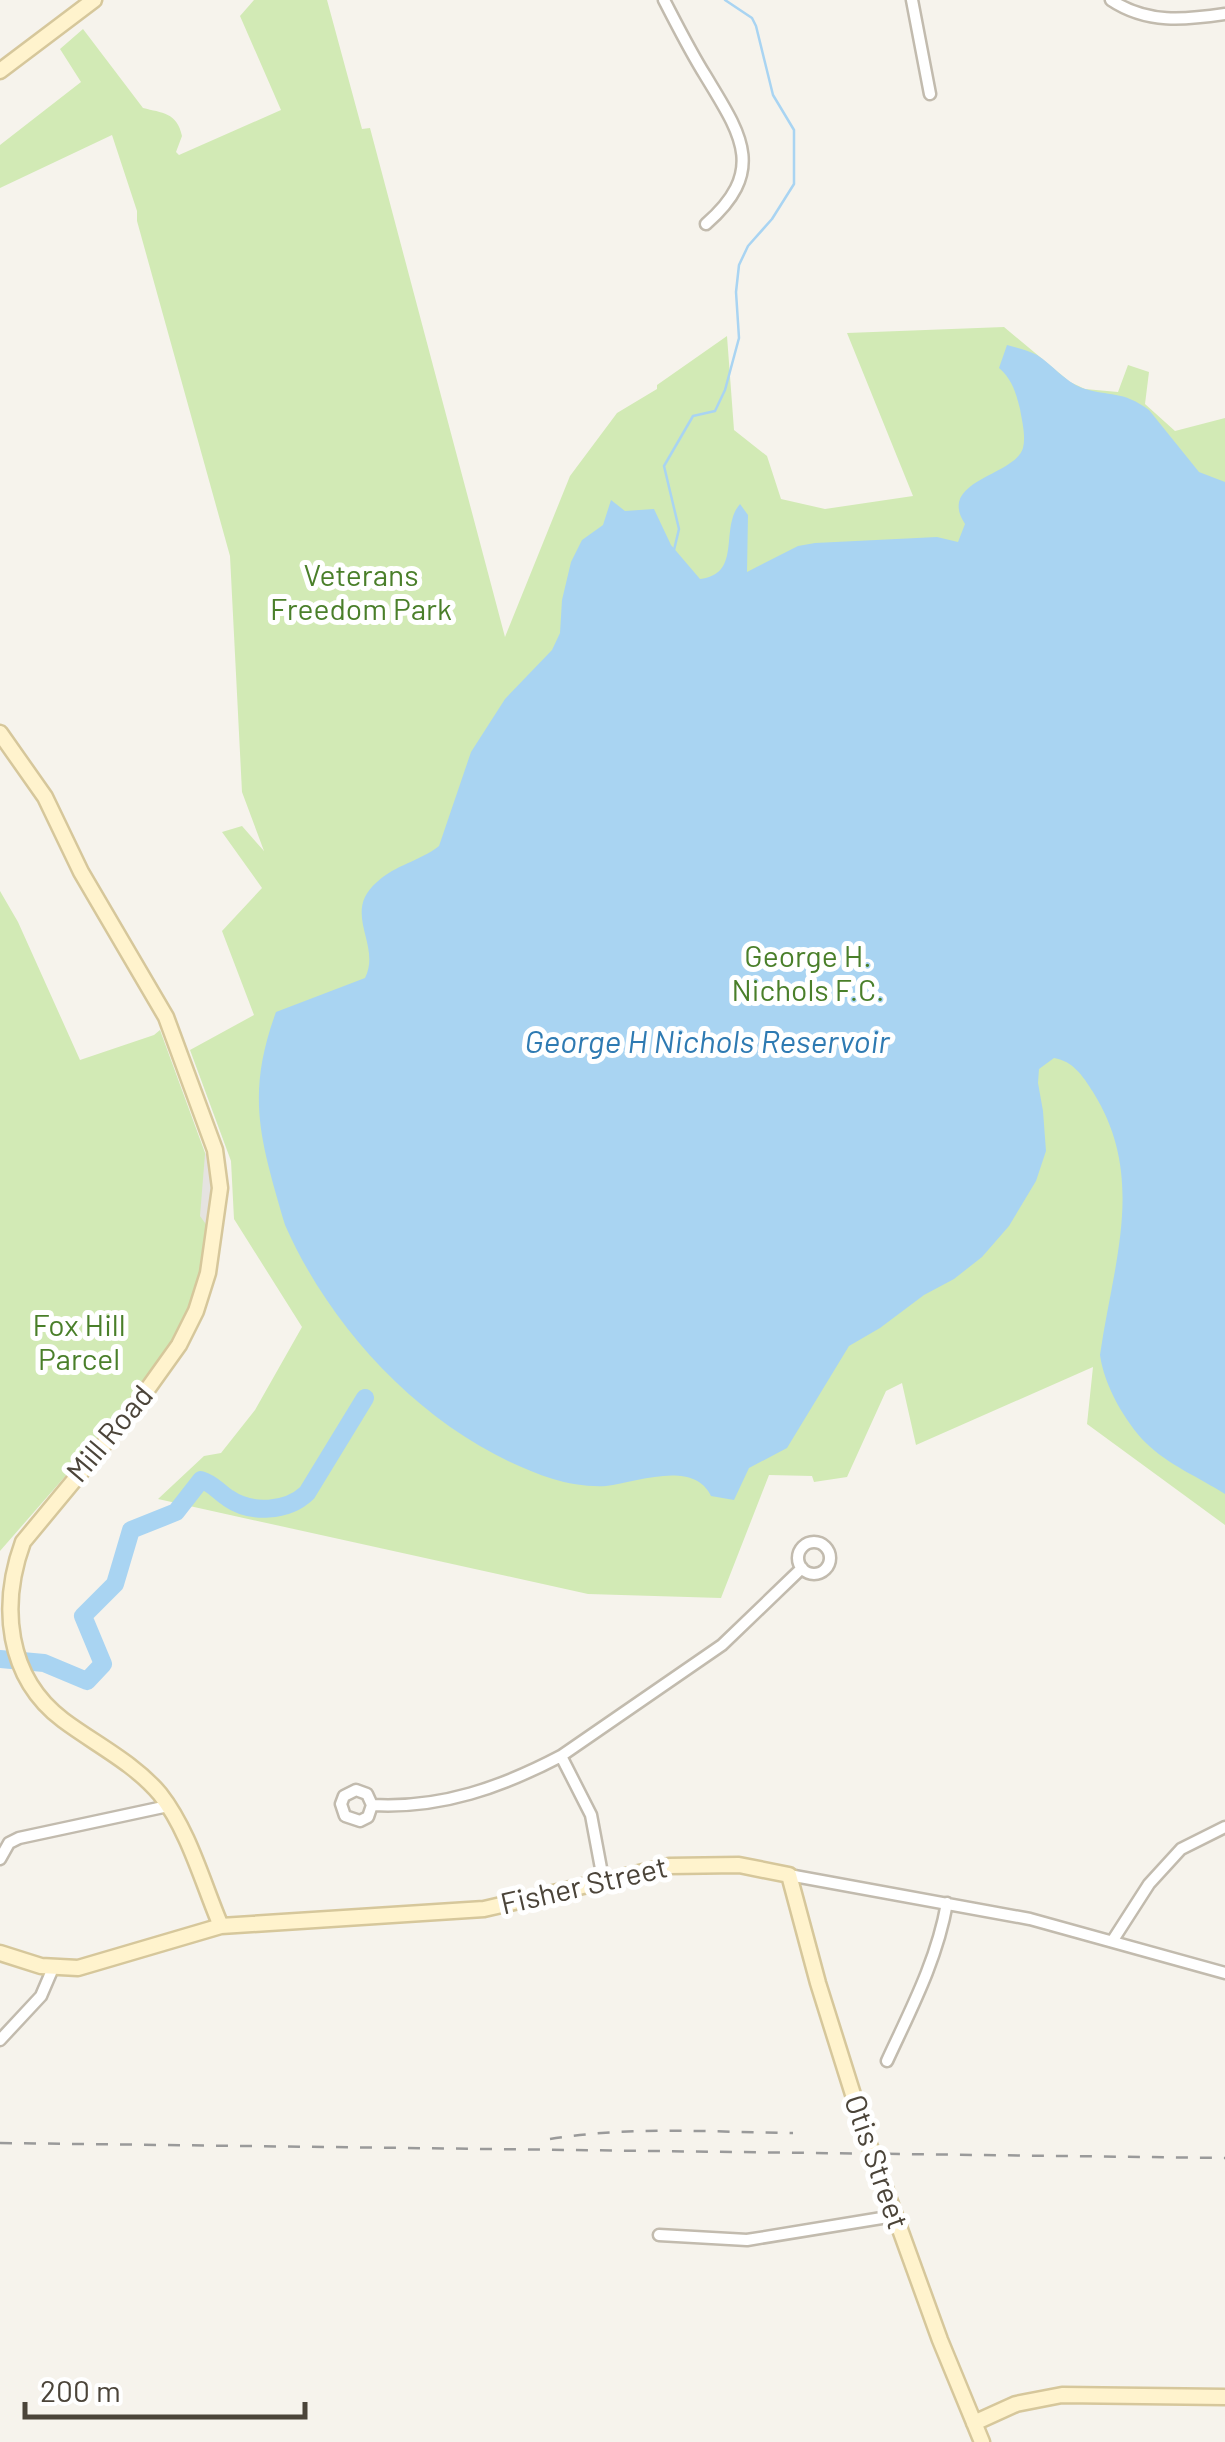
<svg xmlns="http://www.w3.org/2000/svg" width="1225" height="2442" font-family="Barlow,sans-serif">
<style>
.green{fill:#d2eab5}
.parking{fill:#e5e3e0}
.water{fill:#a9d4f2}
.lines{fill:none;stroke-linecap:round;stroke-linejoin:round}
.stream{stroke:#a9d4f2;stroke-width:2.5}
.river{stroke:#a9d4f2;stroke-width:18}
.street-casing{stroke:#c2bbae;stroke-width:15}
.secondary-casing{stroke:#d6c79b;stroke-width:19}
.street{stroke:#fff;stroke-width:10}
.secondary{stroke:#fff3cd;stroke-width:14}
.rail{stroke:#9a9a9a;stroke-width:2.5;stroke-dasharray:12 12;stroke-linecap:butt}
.secondary-bridge-casing{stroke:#d6c79b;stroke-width:19;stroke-linecap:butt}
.secondary-bridge{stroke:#fff3cd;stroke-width:14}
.labels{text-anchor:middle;stroke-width:10;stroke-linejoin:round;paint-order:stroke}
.park-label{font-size:30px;fill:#4a7f2a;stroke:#fff}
.street-label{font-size:30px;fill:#4b4439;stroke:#fff}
.water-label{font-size:32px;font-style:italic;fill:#2e7ab2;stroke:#fff}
</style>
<rect width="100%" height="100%" fill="#f6f3ec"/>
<path class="green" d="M254,0H327L362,129L370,128L505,637L570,476L617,413L657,389V385L727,336L734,430L767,456L781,499L825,509L913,496L847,333L1004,327L1070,382L1085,389L1118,392L1128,365L1149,372L1145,404L1175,431L1225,418V1525L1087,1424L1093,1367L916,1445L902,1383L886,1391L847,1477L814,1482L812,1476L769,1475L721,1598L588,1594L158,1499L204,1456L221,1453L255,1410L302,1327L234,1219L231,1161L190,1050L254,1015L222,931L262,888L222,832L242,826L264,851L242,792L230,556L137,221V211L112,135L0,188V145L81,82L60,49L83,29L143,108C162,113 177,112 182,136L176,152L179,155L281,110L240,16Z
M0,891L18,922L80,1060L154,1035L160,1030L208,1161L212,1214L202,1270L185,1320L157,1371L0,1551Z"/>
<path class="parking" d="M215,1150V1237L200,1216L205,1154Z"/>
<path class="water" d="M1007,345C1017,348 1028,350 1037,355C1053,365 1064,381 1082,388C1110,397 1122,390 1149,410L1199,472L1225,482V1494C1200,1478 1167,1464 1146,1443C1125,1422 1104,1385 1100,1355C1113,1263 1147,1178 1093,1092C1083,1076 1073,1061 1054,1058L1039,1069L1038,1083L1043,1111L1046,1151L1036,1181L1009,1226L982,1257L954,1279L924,1295L880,1328L849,1346L787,1448L749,1468L734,1500L711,1496C693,1459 636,1483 606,1486C589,1487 569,1484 553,1479C435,1441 334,1336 285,1225C261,1141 245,1097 276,1012L365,978C382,944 341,913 377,882C395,865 420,861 439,846L471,752L505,699L552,650L560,633L562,600L571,562L582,540L603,525L611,500L625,511L654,509L671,545L700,579C743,574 719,528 740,504L748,515L747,572L798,546L815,543L937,537L958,542L965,524C936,480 1015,476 1023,448C1026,436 1022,421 1020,409C1016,393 1012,379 999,368Z"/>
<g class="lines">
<path class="stream" d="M674,550L679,529L664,466L693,416L715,411L725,390L739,338L736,292L739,265L748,246L772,219L794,184V130L773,95L756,26L752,18L725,0"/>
<path class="river" d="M0,1659L44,1663L87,1681L103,1664L83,1616L115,1584L131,1530L176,1512L201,1480C214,1484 217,1491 228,1498C251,1514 287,1512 307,1493L365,1398"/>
<defs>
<path id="street" d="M664,0C677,25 690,51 705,75C740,133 768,170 706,224
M912,0L930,94
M1111,0C1147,24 1185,20 1225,14
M798 1558a16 16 0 1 1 32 0a16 16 0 1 1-32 0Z
M561,1756L722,1645L802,1568
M372,1805L367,1794L356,1790L344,1796L341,1804L345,1816L360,1821L368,1817L372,1805C441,1809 502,1787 561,1756L591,1815L603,1879
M0,1859L9,1843L19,1838L168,1806
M789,1875L1030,1919L1225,1973
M1113,1940L1149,1884L1181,1849L1225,1827
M0,2040L41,1996L53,1968
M887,2061C911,2009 937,1960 947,1903
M659,2235L747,2240L894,2216"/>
<path id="secondary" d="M0,71L94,0
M0,733L45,797L81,872L166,1017L215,1150L220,1188L208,1273L196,1311L179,1345L134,1408L23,1542C0,1605 6,1677 63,1720C95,1744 134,1763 160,1794C189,1831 203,1884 221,1926
M0,1953L41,1966L78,1968L221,1926L484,1909L669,1866L739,1865L789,1875L818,1983L867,2139
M876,2163L940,2340L982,2442
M974,2423L1016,2404L1062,2395L1225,2397"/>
</defs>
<use href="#street" class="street-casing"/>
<use href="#secondary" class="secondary-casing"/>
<use href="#street" class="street"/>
<use href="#secondary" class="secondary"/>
<path class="rail" d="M550,2139C630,2126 712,2132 793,2133
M0,2143L1225,2158"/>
<defs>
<path id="secondary-bridge" d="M867,2139L876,2163"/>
</defs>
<use href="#secondary-bridge" class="secondary-bridge-casing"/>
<use href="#secondary-bridge" class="secondary-bridge"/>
</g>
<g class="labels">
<g class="park-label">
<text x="361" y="586">Veterans<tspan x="361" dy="34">Freedom Park</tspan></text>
<text x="808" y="967">George H.<tspan x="808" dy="34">Nichols F.C.</tspan></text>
<text x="79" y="1336">Fox Hill<tspan x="79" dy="34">Parcel</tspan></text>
</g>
<g class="street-label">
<text transform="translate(110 1434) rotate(-50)" y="10">Mill Road</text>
<text transform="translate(584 1886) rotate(-13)" y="10">Fisher Street</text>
<text transform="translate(876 2162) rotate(71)" y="10">Otis Street</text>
</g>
<g class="water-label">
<text x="707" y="1053">George H Nichols Reservoir</text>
</g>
</g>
<path d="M25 2402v15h280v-15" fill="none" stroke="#4b4439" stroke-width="5"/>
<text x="40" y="2402" font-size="30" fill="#4b4439" stroke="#ffffff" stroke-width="8" paint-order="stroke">200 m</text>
</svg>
